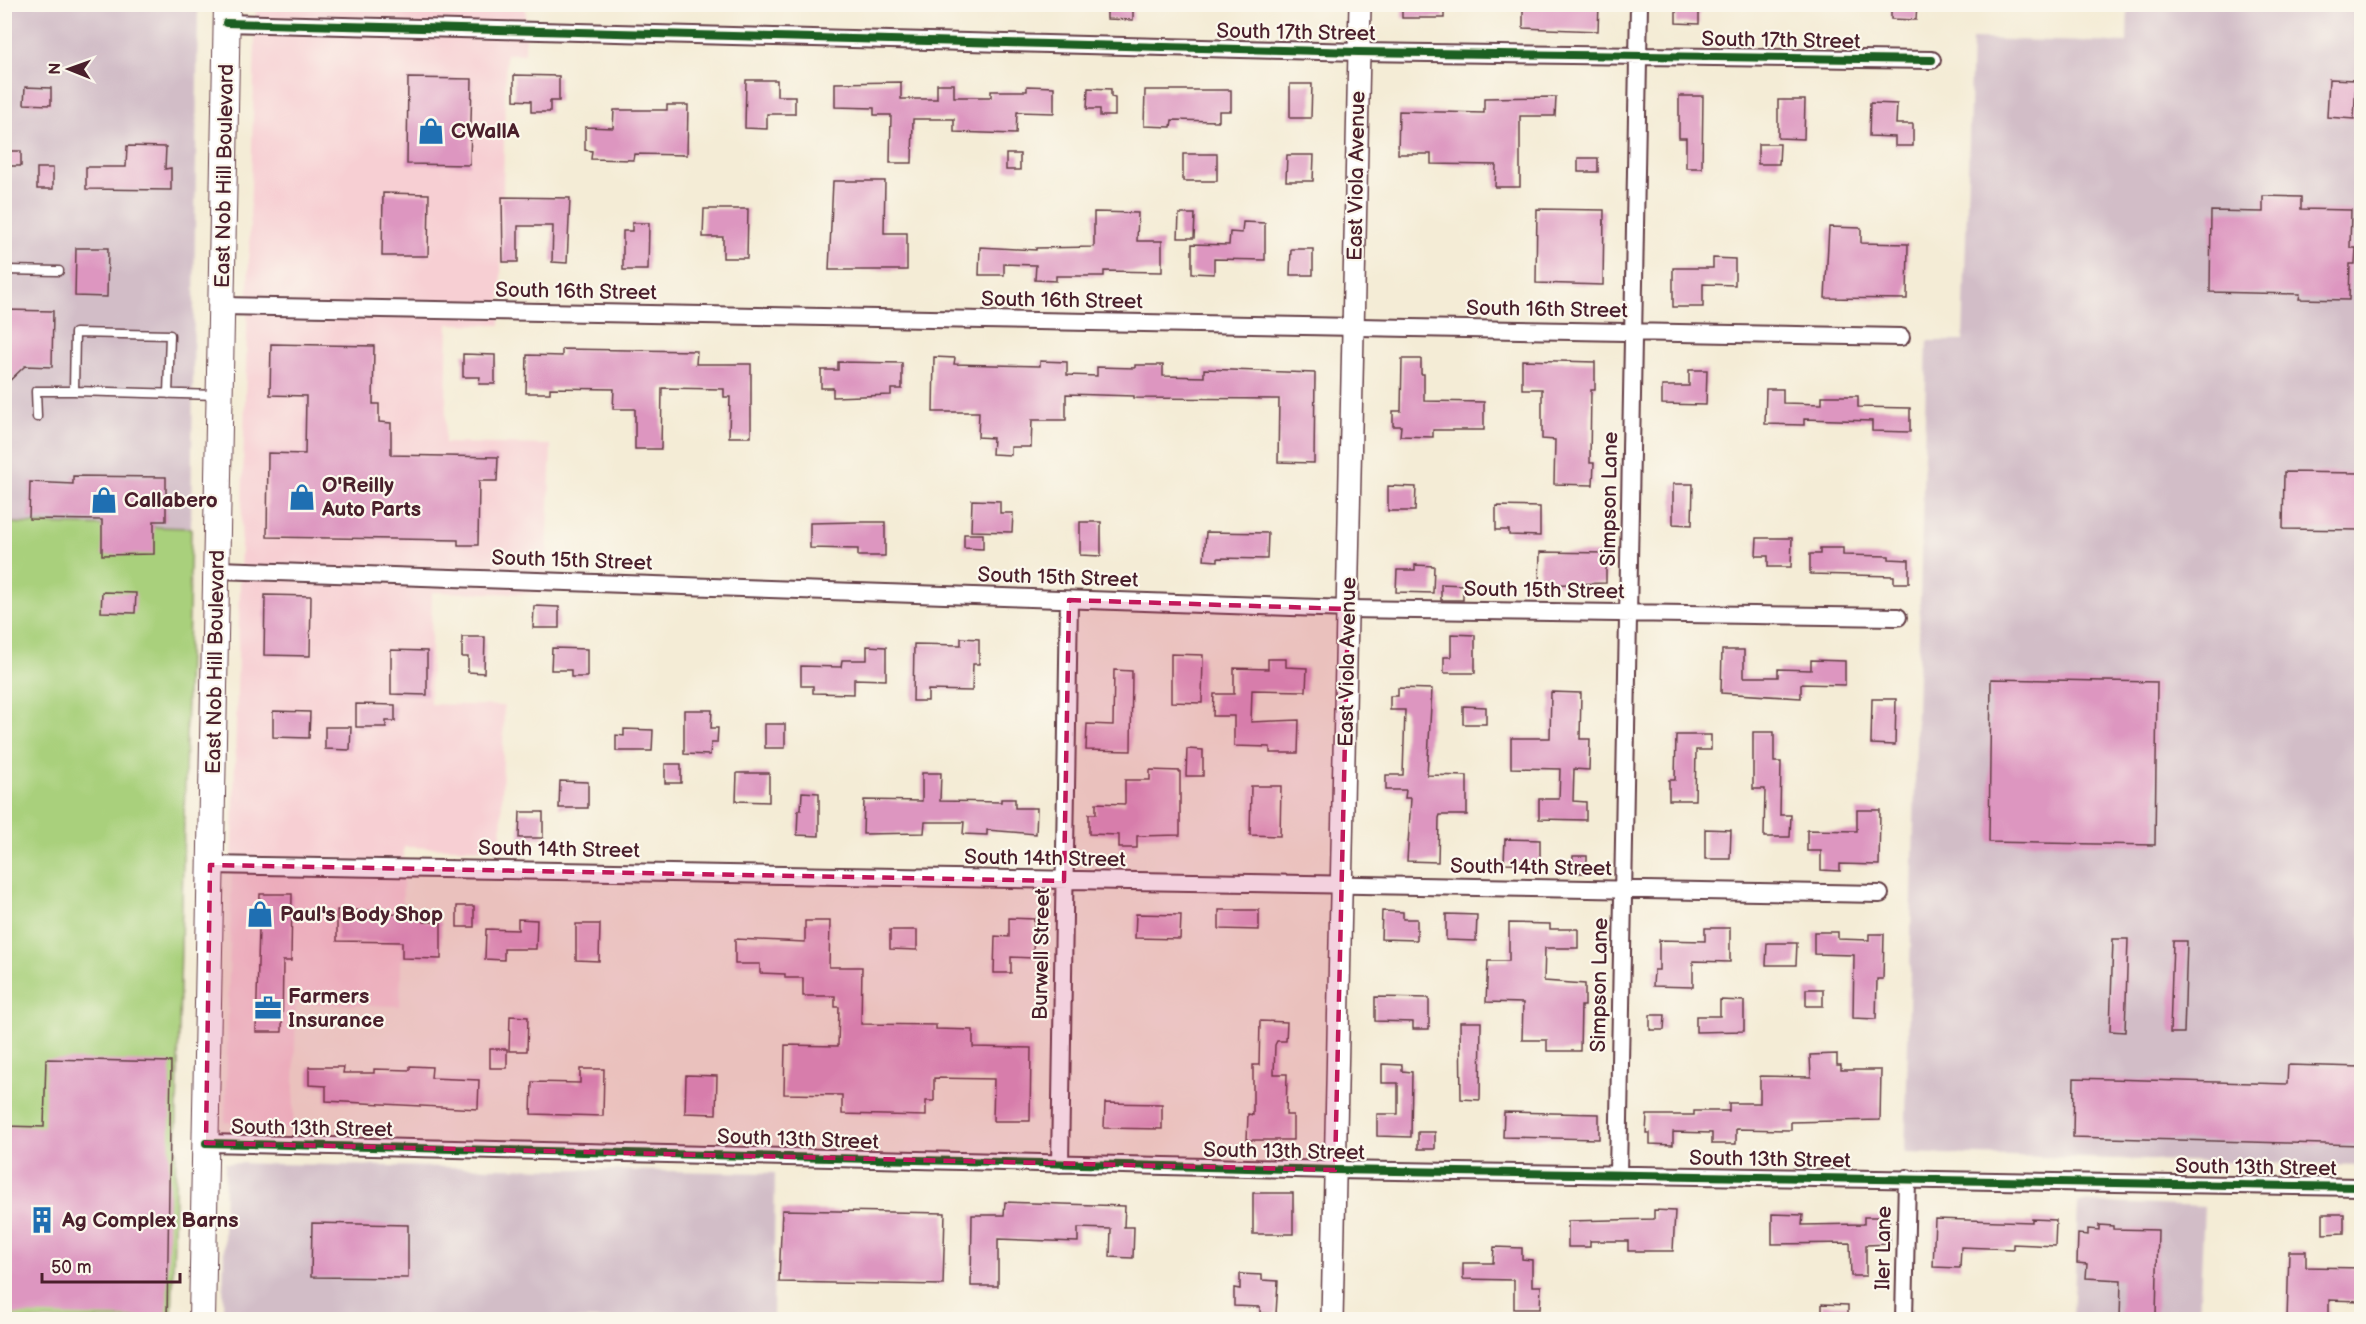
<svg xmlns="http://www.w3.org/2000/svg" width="2366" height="1324" font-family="'Balsamiq Sans',sans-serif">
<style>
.built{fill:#f7cfd3}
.industrial{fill:#d2bdc7}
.green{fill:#a9d07b;stroke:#7a7853;stroke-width:1.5}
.building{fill:#dd96c0}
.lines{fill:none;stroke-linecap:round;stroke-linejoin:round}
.service-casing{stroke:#643e45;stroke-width:11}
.minor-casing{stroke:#643e45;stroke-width:20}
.tertiary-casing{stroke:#643e45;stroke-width:24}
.primary-casing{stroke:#643e45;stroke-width:28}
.service{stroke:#fff;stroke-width:8}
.minor{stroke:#fff;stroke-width:16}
.tertiary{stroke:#fff;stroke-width:21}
.primary{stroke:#fff;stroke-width:26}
.cycleway-casing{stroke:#fbf7ec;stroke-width:11}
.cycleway{stroke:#1b5e20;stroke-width:8}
.marked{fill:#c2185b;fill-opacity:0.2;stroke:#c2185b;stroke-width:4.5;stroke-dasharray:12 8;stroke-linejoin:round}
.labels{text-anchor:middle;stroke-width:4.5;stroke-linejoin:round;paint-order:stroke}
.street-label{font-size:21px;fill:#4a1f2b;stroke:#fbf7ec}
.poi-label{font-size:21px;font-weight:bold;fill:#4a1f2b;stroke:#fbf7ec;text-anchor:start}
</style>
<rect width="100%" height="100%" fill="#fbf7ec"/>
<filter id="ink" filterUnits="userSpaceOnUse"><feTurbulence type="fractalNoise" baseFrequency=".0167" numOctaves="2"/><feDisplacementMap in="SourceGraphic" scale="12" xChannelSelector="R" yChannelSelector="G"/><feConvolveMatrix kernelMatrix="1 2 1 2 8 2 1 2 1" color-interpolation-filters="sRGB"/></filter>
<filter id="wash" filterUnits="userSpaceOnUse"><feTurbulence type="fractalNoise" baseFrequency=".008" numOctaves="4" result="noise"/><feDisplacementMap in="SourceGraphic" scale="24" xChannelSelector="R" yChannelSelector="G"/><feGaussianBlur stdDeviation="1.35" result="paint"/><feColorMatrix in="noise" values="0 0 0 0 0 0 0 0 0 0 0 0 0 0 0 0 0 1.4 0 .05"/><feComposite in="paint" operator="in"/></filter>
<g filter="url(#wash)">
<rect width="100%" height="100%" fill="#f4ecd6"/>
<path class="built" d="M256,5H526L525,54H506L500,325L448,324L445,443L551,445L546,594L432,592L430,704L504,706L501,849L404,847L400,1006L296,1004L293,1130L225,1122Z"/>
<path class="industrial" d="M5,5H198L191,528L5,523Z
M2128,5H2361V1166L1905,1153L1927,341H1963L1972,39L2127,43Z
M225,1163L775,1173L773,1319L223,1320Z
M2078,1202L2204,1207L2199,1319L2073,1320Z"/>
<path class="green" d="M5,523L191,528L172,1319L5,1320Z"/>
<g id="blocks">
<path class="building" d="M1107,4H1133V20L1107,19Z
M1402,4H1444V18H1402Z
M1523,4H1599L1598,31L1523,28Z
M1676,4H1699V24L1676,23Z
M1891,4H1917L1916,20L1891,19Z
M514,75L559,76V101H550V112H531V101L514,100Z
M408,78L472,79L470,165L407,164Z
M2329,79L2356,80L2354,119L2327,117Z
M746,80H777V96H795V114H767V129L745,128Z
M901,82V99H937V84H954V97H991V91H1027V86L1054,87V113L1017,112L1016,134L954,132V119H913L912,163H890L891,115H874V108L835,107V83Z
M1290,84H1312L1311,118H1290Z
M25,87L51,88V105L24,104Z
M1088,88L1111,89V97L1115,98V116H1100V109H1087Z
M1145,90H1231V111H1219V121L1172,120L1171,127L1144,126Z
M1679,96H1703L1702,168H1686V138H1679Z
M1556,97L1555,116H1520V187H1495L1496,165L1431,164V154H1398L1399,111L1484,113V98Z
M1778,100H1805L1804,139L1778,138Z
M1870,103L1897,104L1896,124H1913V146H1895V137L1869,136Z
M667,105H688L687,155L634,154L633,160L591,159L592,151L585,150V127L613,128L614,110H667Z
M1758,144H1780L1779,164H1758Z
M127,146L166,147L165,169L171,168V190L86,189V167H126Z
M4,151H21V166H4Z
M1006,154H1020V170H1006Z
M1183,154H1217V181H1183Z
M1287,155H1314L1313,181H1286Z
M1578,158H1598V172H1578Z
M37,168H53V189H37Z
M833,181H885L884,233H907V270H829Z
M383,193L429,194L428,256H382Z
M2263,196L2301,197V209L2351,210L2350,248H2356L2355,264H2350L2349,300L2299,299L2300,294L2210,292L2211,211L2263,212Z
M502,197L570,198L567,263L552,262L553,226H518V262H503Z
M704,209H748L747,258H723V237H703Z
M1537,209L1604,210L1603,285L1536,283Z
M1094,212L1138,213L1137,241H1162V272L1104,271V276H1056V281L1035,280L1036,265L1004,264V275H979L980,247L1036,250V248L1094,247Z
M1179,214H1195L1194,238H1178Z
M1243,222L1265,223V260L1214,259V274L1192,273V244L1229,245L1230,232L1242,233Z
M632,223H649L648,270H623V231H632Z
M1829,227L1861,228V243L1908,244L1907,299L1825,298Z
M76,248H108L107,297L75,296Z
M1291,249H1313V275H1290Z
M1713,258L1735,259V285L1703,284V307H1673V268H1713Z
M4,310L53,311L52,367L25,366L4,386Z
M271,344L374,346L373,404H379V422L391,423V455L498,457L497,481H479L478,545H458V540L267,537L268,453L305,454L306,396L270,395Z
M562,349L697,351L696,364H751V437H729L730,397H724V389L662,388L661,449H635V409H613L614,389L550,388V393H526L527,355L562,356Z
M463,354L495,355V384H479L480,377H463Z
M934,357L955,358L954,364L1040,366V361L1067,362V375L1097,376V367L1135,368V365H1163V376L1204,377V369L1315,373L1314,463L1278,462L1279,399L1134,398V396L1066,394V420H1032L1031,447H1011V455L992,454L993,438L978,437L979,412H933Z
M1402,359H1421V374H1424V401L1484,402V430H1433V437L1400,436L1401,426H1393V411H1401Z
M1522,360L1595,362V390H1591L1590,463H1594L1593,485L1554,484L1555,440L1542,439V389H1522Z
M838,362L902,363V389H891V395L833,397V388H821V370H838Z
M1689,370H1707L1706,405L1662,404V386H1689Z
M1766,389H1783V403L1822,404V396H1858V407L1910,408V432L1872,431V421L1804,419V425L1765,424Z
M2284,472L2361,473V530L2283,529Z
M73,476L166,477V521H154V554L102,555V520L29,519L30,482L73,484Z
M1673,484H1693L1692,525L1673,524Z
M1388,486L1416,487L1415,511H1388Z
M972,500L1000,501V513H1013L1012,532L971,531Z
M1496,506L1540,507V536L1509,535V530H1496Z
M858,522H885V556H858V549L810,548V523Z
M1080,522H1101V556L1080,555Z
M1206,532L1268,533L1267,559L1218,558V561L1204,560Z
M964,534H983V549L964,548Z
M1757,538H1792L1791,567H1768V556H1756Z
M1820,548H1843V555L1889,556V559L1909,560V583H1894V576L1810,574V554H1820Z
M1540,552L1606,553V583L1539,585Z
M1415,565L1434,566L1433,593L1396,592L1397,570H1415Z
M1441,584L1463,585V600H1441Z
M102,592L136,593L135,613L101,612Z
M265,595L311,596L310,656L264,655Z
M534,606L559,607V628H533Z
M1451,634L1475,635V673H1444V657H1451Z
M462,637H485L484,673L468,672V657H462Z
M961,638L979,639V664H973L972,691L928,690V701H913L914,644L961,645Z
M867,646L886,647V680L854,679V694L813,693V686H801V666L841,667L842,660H867Z
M552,648L587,649V677H571V670H551Z
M391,650L427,651V695L391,694Z
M1722,650H1744V677H1778V669L1811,670V660L1845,661V685L1801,684V698L1721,693Z
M1171,654L1203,655L1202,703L1171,702Z
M1268,659H1286V667L1307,668L1306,691L1252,690L1251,722L1299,720L1298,753H1270V747L1234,746V716H1213L1214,694H1234V668L1268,669Z
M1114,670L1132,671L1131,751L1086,750L1087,724L1113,725Z
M1991,679L2157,682L2155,845L1989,842Z
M1398,688L1432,689L1427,775L1467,776V815H1440L1439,818L1438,862L1407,861L1411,798H1405L1406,790H1386V775H1403L1405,710H1390V696H1398Z
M1551,692L1581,693L1580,739H1590L1589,770L1574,769L1573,801L1586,802V820L1539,819V799H1559L1560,769L1511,768V738H1550Z
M1872,699H1896L1895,745L1871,744Z
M356,704L395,705V721H386V727H356Z
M1463,706L1486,707V724H1463Z
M684,710H712L711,728H718L717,743H711L710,755L684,754Z
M273,711L310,712L309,738L273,737Z
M765,724H785V748H765Z
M325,727H351L350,750L325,749Z
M624,729L653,730L652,751H616V735L624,736Z
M1753,732H1774V762H1781L1780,815H1791L1790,837H1764L1765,789H1753Z
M1676,735H1711V750H1696L1695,800H1669V780H1675Z
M1187,749L1203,750V776H1186Z
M665,764H681V783H665Z
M1150,770L1180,771V835L1137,836V848H1119V835L1089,834V814H1096V803L1125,804V780H1150Z
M737,773H769V802L736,801Z
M922,773H941L940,801L1001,802V799H1015V808H1037L1036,834L987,830V835L963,834L964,822H925L924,833L863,834L864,800L922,801Z
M560,781L588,782V808H559Z
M1251,786H1281L1280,836L1250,835Z
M802,792L819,793V836L797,835L798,810H801Z
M1857,810H1880L1879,865L1840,864V871L1821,870V851H1807V830L1857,831Z
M520,812H543V838H519Z
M1705,829L1731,830L1730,859H1705Z
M1505,839L1540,840V864L1504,863Z
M1573,856H1587V873H1572Z
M260,894H292L291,961H283L282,1032H256Z
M457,906H474V927H457Z
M337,910L388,911V914L424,915V922H441V959L402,958V942L337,941Z
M1219,910H1259V930L1219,929Z
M1382,911L1403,912V919H1417V940L1381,939Z
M1136,914L1181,915L1180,939L1135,938Z
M1446,914L1477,915L1476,941L1446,940Z
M1009,918L1034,919L1033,958L1011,957V973H994L995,936L1009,937Z
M518,919L537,920L536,949H504V960L485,959L486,929L518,930Z
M805,921H830L829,967H862L861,1024L936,1025V1029L973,1030V1047L1031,1048L1030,1121H993L994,1079L934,1078V1101H926V1116L842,1114V1095L784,1094L785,1045L838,1046L839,1007H835V996H803V978H785V974L760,973V964H735V939L805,942Z
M1509,923L1550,924V929H1578V948H1545L1544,981L1585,984V1006H1581L1580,1051H1547V1040H1522L1523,1003L1486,1002L1488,961H1509Z
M576,924H600L599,961L576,960Z
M1705,928H1730V962L1693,961V987L1653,986L1654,970H1659V940L1705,941Z
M890,930H917V950L890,949Z
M1814,932H1838V939L1869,940V934H1884L1883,979H1877L1876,1019L1853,1018L1854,955L1814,954Z
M2113,939H2128L2125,1032L2110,1031Z
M2173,941H2187L2184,1033H2170Z
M1767,943H1797L1796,965H1766Z
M1806,989H1823V1006H1806Z
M1375,997L1429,998V1029H1413V1022L1375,1021Z
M1720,1000L1744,1001V1031L1696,1032V1016H1720Z
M1650,1015H1665L1664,1030H1650Z
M510,1016L528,1017L527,1051H509Z
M1260,1021L1287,1022L1286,1041H1277L1275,1045L1274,1074H1287L1286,1115H1293V1140H1247L1248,1114L1253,1115V1065H1259Z
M1460,1022H1481L1480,1100L1461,1099Z
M490,1049H507V1068H490Z
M1837,1054V1065H1841V1070H1881L1880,1120L1791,1122V1130L1736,1129V1144H1712V1133L1673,1132V1145L1650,1144V1133H1646L1647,1115H1694V1111H1729V1103H1760V1076L1811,1077L1810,1055Z
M46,1059L171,1062L167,1318L4,1314V1126L44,1127Z
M1382,1064L1402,1065V1071L1412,1072L1411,1137L1377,1136V1114H1398V1083H1382Z
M2288,1065L2361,1067V1145L2073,1137L2074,1078L2287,1084Z
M410,1066L432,1067L431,1078L479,1080L478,1109L326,1101V1086L309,1085V1067H344L343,1073H374V1069L410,1070Z
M580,1069H604L603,1116L531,1114L532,1082L580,1083Z
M686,1075L717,1076L716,1114L685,1113Z
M1105,1103L1162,1104V1129L1104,1128Z
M1504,1112L1599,1114V1139L1503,1137Z
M1418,1132H1435V1149H1418Z
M1253,1193H1293V1234H1253Z
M1005,1202L1125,1206L1124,1227H1134L1133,1258L1110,1257L1111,1229L1078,1228V1242L998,1239V1286H971L972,1215H1004Z
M782,1210L945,1213L943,1285L779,1282Z
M1654,1210L1675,1211L1673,1251H1628V1241H1590V1247H1568V1221L1654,1219Z
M1772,1214L1803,1215L1802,1225L1864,1224V1217H1889L1890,1244L1866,1245V1276H1851L1850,1243L1772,1244Z
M2323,1214H2344V1233L2323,1234Z
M1935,1219L2032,1222V1219L2056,1220L2055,1246L2013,1244V1249L1961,1247L1960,1268L1933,1267Z
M312,1223L408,1225V1278L311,1277Z
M2099,1225L2113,1226V1229L2158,1230L2156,1315H2136V1320H2120L2121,1280L2086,1278L2087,1264L2077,1263L2078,1234L2088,1235V1229L2099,1230Z
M1494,1247L1522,1248V1259L1532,1260V1286H1541L1540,1309H1514V1280L1463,1279V1263H1493Z
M2289,1251H2306V1267L2361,1268V1301L2329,1300V1320H2287Z
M1240,1274L1262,1275V1280L1278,1281L1276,1314L1260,1313V1307L1234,1306V1288L1240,1289Z
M1822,1304L1848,1305V1320H1822Z"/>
</g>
</g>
<g filter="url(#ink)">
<use href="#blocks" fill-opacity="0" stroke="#643e45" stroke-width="1.5"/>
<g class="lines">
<defs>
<path id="service" d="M4,270L59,271
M168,394L170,335L75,333L74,391L217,395
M37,417L36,391H74"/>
<path id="minor" d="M226,23L1359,52L1932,60
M222,306L1901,337
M217,570L1348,609L1898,617
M210,865L1880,894
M206,1143L1335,1170L2362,1187
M1060,1164L1069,600
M1618,1175L1639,4
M1904,1320L1907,1178"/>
<path id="tertiary" d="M1332,1320L1360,4"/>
<path id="primary" d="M202,1320L227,4"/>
</defs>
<use href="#service" class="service-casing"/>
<use href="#minor" class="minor-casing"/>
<use href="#tertiary" class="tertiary-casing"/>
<use href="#primary" class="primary-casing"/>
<use href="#service" class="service"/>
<use href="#minor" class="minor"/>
<use href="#tertiary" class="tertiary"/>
<use href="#primary" class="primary"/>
<defs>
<path id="cycleway" d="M226,23L1359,52L1932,60
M206,1143L1335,1170L2362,1187"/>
</defs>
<use href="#cycleway" class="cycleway-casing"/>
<use href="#cycleway" class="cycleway"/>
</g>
</g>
<path class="marked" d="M1069,600L1348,609L1335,1170L206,1143L210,865L1064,881Z"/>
<defs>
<symbol id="shop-bare" viewBox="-9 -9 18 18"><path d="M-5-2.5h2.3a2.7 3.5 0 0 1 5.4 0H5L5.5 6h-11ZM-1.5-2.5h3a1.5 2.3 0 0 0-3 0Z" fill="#1f6fb2" stroke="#fbf7ec" stroke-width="2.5" paint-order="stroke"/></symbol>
<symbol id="office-bare" viewBox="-9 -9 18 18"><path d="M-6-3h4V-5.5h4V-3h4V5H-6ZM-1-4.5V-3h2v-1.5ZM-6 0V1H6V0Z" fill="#1f6fb2" stroke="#fbf7ec" stroke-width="2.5" paint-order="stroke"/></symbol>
<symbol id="building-bare" viewBox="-9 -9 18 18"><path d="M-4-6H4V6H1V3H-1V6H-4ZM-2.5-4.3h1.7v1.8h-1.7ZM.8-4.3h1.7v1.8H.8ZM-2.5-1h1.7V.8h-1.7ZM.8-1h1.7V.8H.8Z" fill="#1f6fb2" stroke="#fbf7ec" stroke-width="2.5" paint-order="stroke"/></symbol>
</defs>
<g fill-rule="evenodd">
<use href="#shop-bare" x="412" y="112" width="38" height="38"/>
<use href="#shop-bare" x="283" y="478" width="38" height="38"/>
<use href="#shop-bare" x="85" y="481" width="38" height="38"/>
<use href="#shop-bare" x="241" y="895" width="38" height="38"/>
<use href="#office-bare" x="249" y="989" width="38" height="38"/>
<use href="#building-bare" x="23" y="1201" width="38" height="38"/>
</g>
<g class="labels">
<g class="street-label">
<text transform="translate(1296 32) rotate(1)" y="7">South 17th Street</text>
<text transform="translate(1781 40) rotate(1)" y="7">South 17th Street</text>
<text transform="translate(224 176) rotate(-89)" y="7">East Nob Hill Boulevard</text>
<text transform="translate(1356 176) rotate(-89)" y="7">East Viola Avenue</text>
<text transform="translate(576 291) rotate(1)" y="7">South 16th Street</text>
<text transform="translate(1062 300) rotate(1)" y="7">South 16th Street</text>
<text transform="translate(1547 309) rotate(1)" y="7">South 16th Street</text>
<text transform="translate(1609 499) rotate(-89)" y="7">Simpson Lane</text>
<text transform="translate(572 560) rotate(2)" y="7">South 15th Street</text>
<text transform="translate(1058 577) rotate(2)" y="7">South 15th Street</text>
<text transform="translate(1544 590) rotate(1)" y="7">South 15th Street</text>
<text transform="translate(215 662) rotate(-89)" y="7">East Nob Hill Boulevard</text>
<text transform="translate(1347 662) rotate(-89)" y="7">East Viola Avenue</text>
<text transform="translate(559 849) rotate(1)" y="7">South 14th Street</text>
<text transform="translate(1045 858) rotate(1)" y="7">South 14th Street</text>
<text transform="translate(1531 867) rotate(1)" y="7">South 14th Street</text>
<text transform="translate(1041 954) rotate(-89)" y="7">Burwell Street</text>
<text transform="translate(1599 985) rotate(-89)" y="7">Simpson Lane</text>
<text transform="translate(312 1128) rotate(1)" y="7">South 13th Street</text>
<text transform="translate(798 1139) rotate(2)" y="7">South 13th Street</text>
<text transform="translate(1284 1151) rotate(1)" y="7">South 13th Street</text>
<text transform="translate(1770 1159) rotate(1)" y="7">South 13th Street</text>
<text transform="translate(2256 1167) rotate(1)" y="7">South 13th Street</text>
<text transform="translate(1883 1248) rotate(-89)" y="7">Iler Lane</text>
</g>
<g class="poi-label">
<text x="451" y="138">CWallA</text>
<text x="322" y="492">O'Reilly<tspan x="322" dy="24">Auto Parts</tspan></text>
<text x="124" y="507">Callabero</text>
<text x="280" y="921">Paul's Body Shop</text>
<text x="288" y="1003">Farmers<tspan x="288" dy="24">Insurance</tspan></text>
<text x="62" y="1227">Ag Complex Barns</text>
</g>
</g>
<rect width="2366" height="1324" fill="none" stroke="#fbf7ec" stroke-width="24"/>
<g transform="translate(69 69) rotate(271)" stroke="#fbf7ec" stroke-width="4.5" paint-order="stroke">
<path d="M0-4.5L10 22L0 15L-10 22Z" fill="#4a1f2b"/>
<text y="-9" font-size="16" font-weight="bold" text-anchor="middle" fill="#4a1f2b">N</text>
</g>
<path d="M42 1273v9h138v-9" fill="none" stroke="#4a1f2b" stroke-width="3"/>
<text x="51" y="1273" font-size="18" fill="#4a1f2b" stroke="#fbf7ec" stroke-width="4.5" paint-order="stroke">50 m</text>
</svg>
